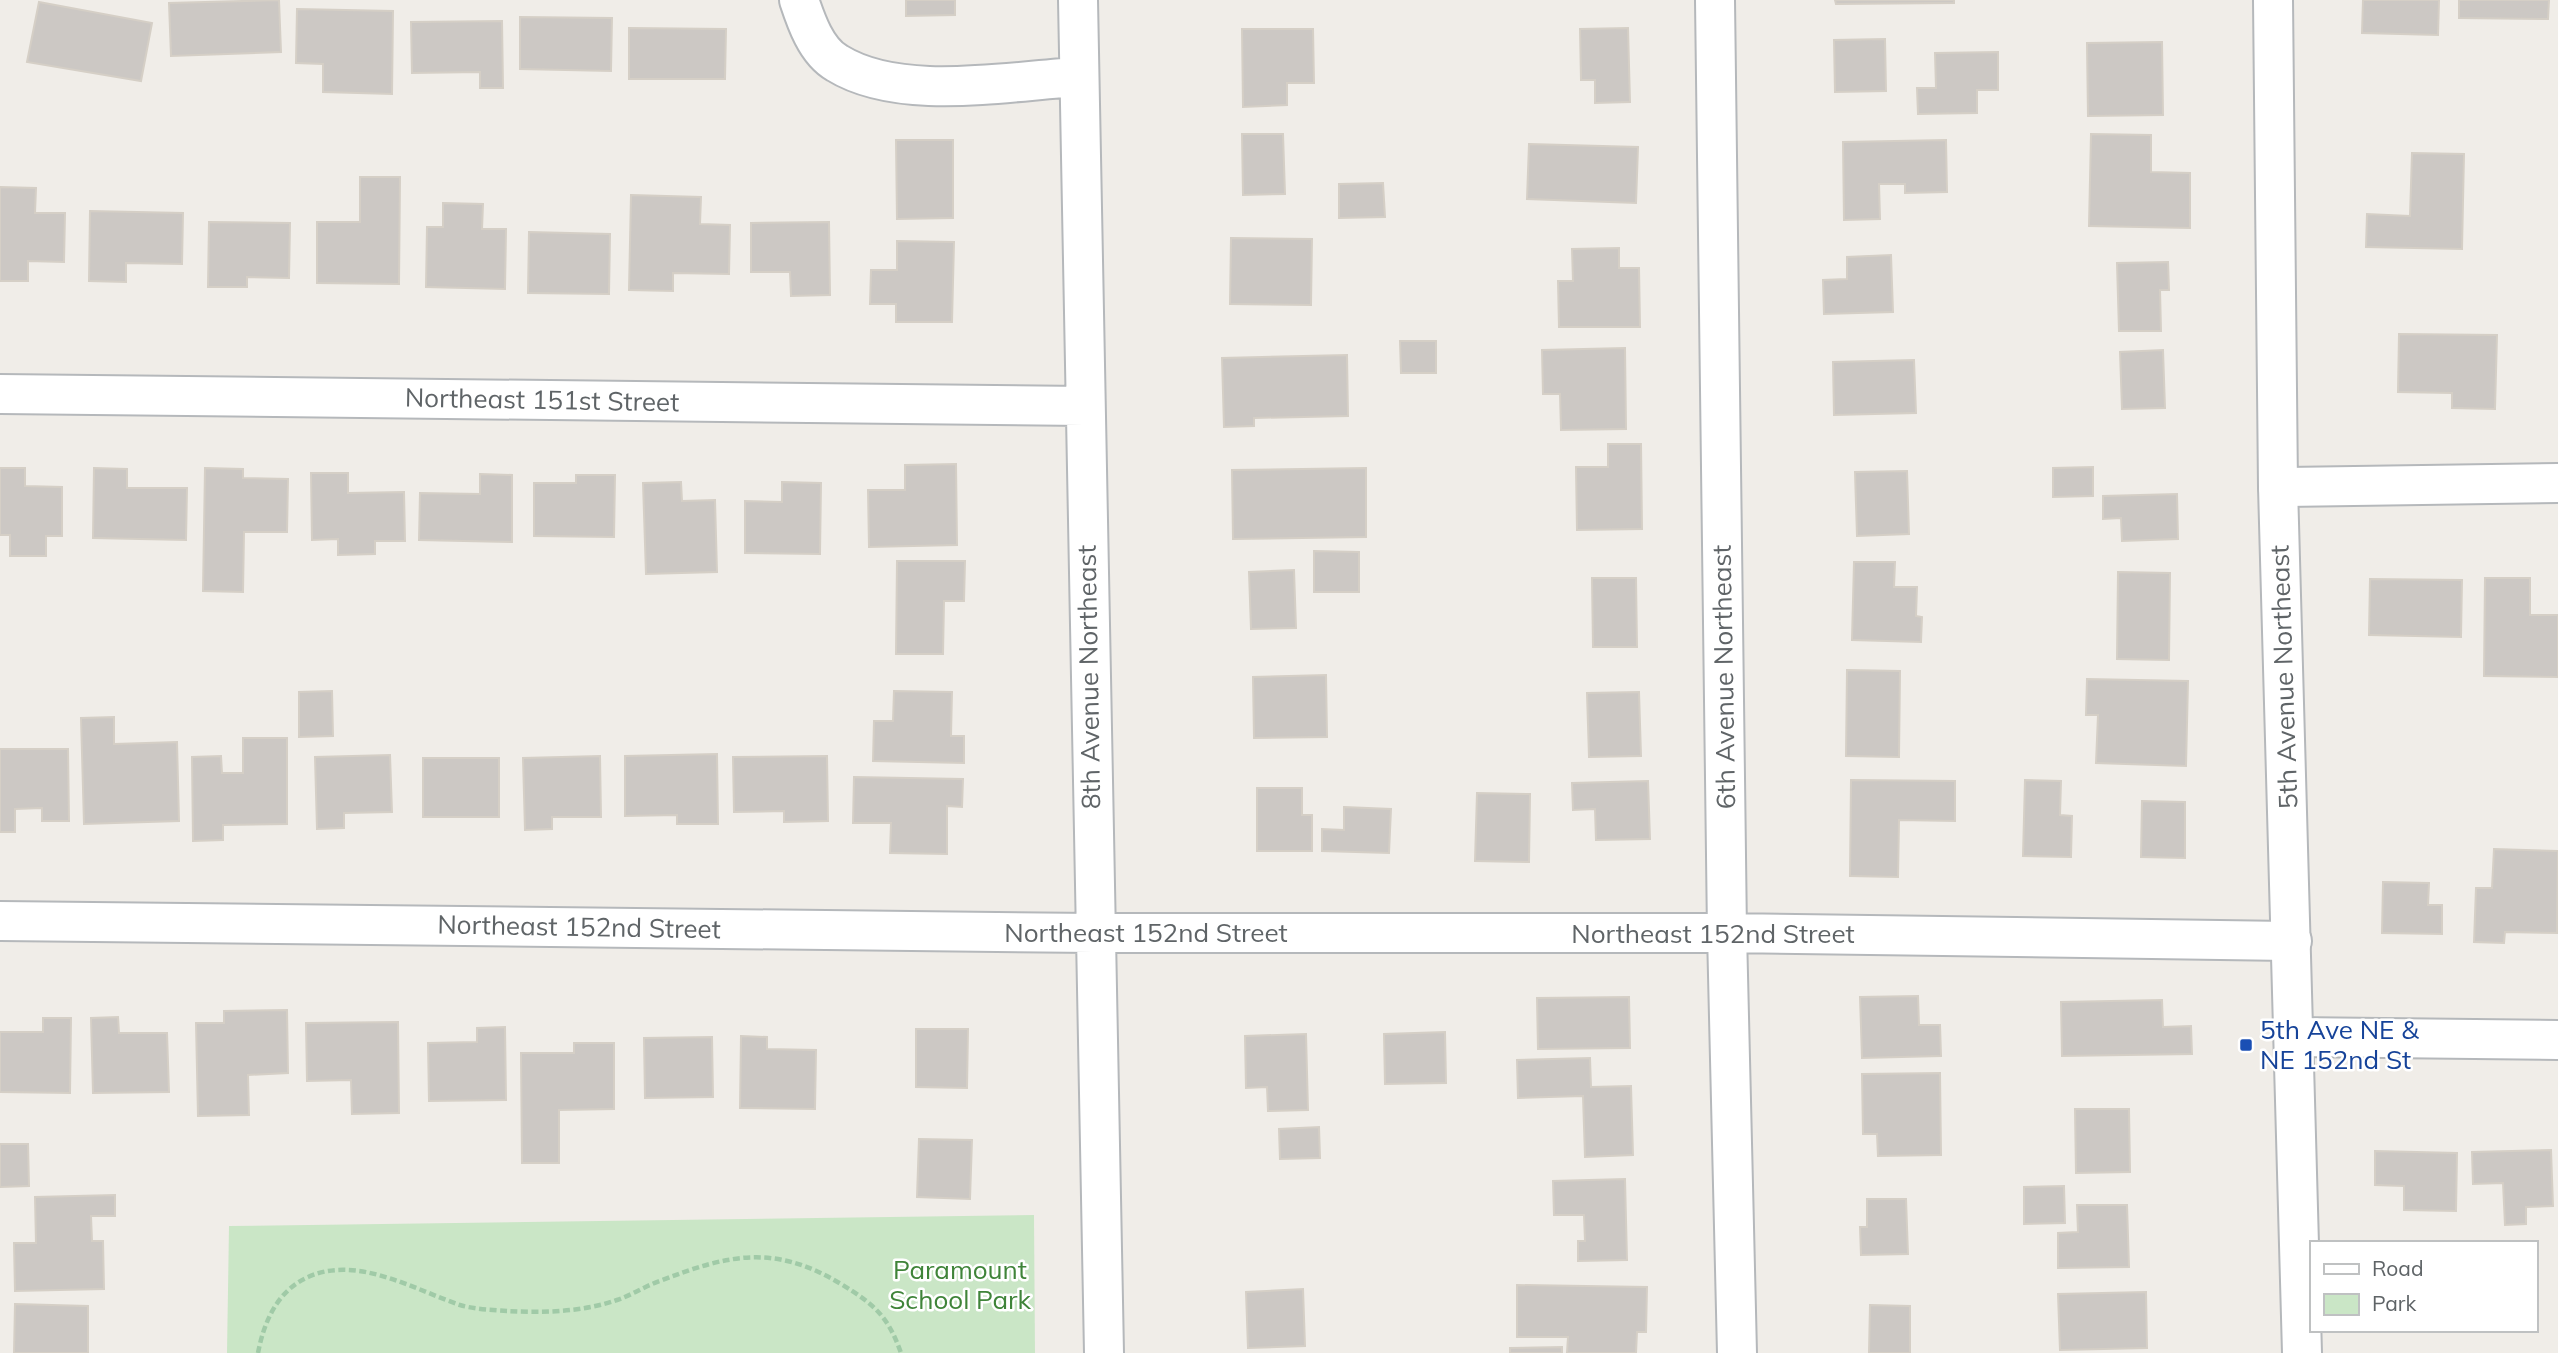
<svg xmlns="http://www.w3.org/2000/svg" width="2558" height="1353" font-family="Mulish,sans-serif">
<style>
.green{fill:#cae6c6}
.building{fill:#ccc8c4;stroke:#d5cfc6;stroke-width:2}
.lines{fill:none;stroke-linecap:round;stroke-linejoin:round}
.minor-casing{stroke:#b5b8bb;stroke-width:42}
.tertiary-casing{stroke:#b5b8bb;stroke-width:42}
.path{stroke:#a0caa7;stroke-width:4.5;stroke-dasharray:7 3.5;stroke-linecap:butt}
.minor{stroke:#fff;stroke-width:38}
.tertiary{stroke:#fff;stroke-width:38}
.transit-dot{fill:#1a4fb4;stroke:#fff;stroke-width:2.5}
.labels{text-anchor:middle;stroke-width:5;stroke-linejoin:round;paint-order:stroke}
.street-label{font-size:26px;fill:#5f6467;stroke:#fff}
.transit-label{font-size:26px;fill:#164399;stroke:#fff;text-anchor:start}
.park-label{font-size:26px;fill:#3f8439;stroke:#fff}
</style>
<rect width="100%" height="100%" fill="#f0ede8"/>
<path class="green" d="M1034,1215L1035,1353H227L229,1226Z"/>
<path class="building" d="M279,0L281,52L171,56L169,3Z
M906,0H955V15L906,16Z
M1835,0H1954V3L1836,4Z
M2363,0H2439L2438,35L2362,33Z
M2459,0H2549L2548,19L2459,18Z
M39,2L152,23L141,81L27,62Z
M297,9L393,11L392,94L323,92V64L296,63Z
M520,17L612,18L611,71L520,69Z
M502,21L503,88H480V72L412,73L411,22Z
M629,28L726,29L725,79H629Z
M1628,28L1630,102L1595,103V80H1581L1580,29Z
M1242,29H1313L1314,83H1287V105L1243,107Z
M1885,39L1886,91L1835,92L1834,40Z
M2162,42L2163,115L2088,116L2087,43Z
M1998,52V90H1977V113L1918,114L1917,88H1936L1935,53Z
M1242,134H1283L1285,194L1243,195Z
M2091,134L2151,135V172L2190,173V228L2089,226Z
M896,140H953V218L897,219Z
M1946,140L1947,192L1905,193V184H1879L1880,219L1844,220L1843,142Z
M1529,144L1638,147L1636,203L1527,199Z
M2412,153L2464,154L2462,249L2366,247L2367,214L2410,216Z
M360,177H400L399,284L317,283V222H360Z
M1383,183L1385,217L1339,218V184Z
M0,187L36,188L35,213H65L64,262L28,261V281H0Z
M631,195L701,197L700,224L730,225L729,274L673,273V291L629,290Z
M443,203L483,204L482,229H506L505,289L426,287L427,227H443Z
M90,211L183,213L182,264L126,263V282L89,281Z
M209,222L290,223L289,278L247,277V287H208Z
M829,222L830,295L791,296L790,272H751V223Z
M529,232L610,234L609,294L528,293Z
M1231,238L1312,239L1311,305L1230,304Z
M897,241L954,242L952,322H896V304H870L871,270H897Z
M1619,248V268H1639L1640,327H1559L1558,281H1573L1572,249Z
M1891,255L1893,312L1824,314L1823,280L1847,279V257Z
M2168,262L2169,290H2160L2161,331H2119L2117,263Z
M2399,334L2497,335L2495,409L2452,408V393L2398,392Z
M1400,341H1436V373H1401Z
M1625,348L1626,429L1561,430L1560,394H1543L1542,350Z
M2163,350L2165,408L2122,409L2120,352Z
M1347,355L1348,416L1254,418V426L1224,427L1222,358Z
M1914,360L1916,413L1834,415L1833,362Z
M1608,444H1641L1642,529L1577,530L1576,467H1608Z
M956,464L957,545L869,547L868,490H905V465Z
M2093,467V496L2053,497V468Z
M0,468H25V486L62,487V536H46V556H10V535H0Z
M94,468L127,469V488H187L186,540L93,538Z
M205,468L243,469V478L288,479L287,532H244L243,592L203,591Z
M1366,468V537L1233,539L1232,470Z
M1907,471L1909,534L1857,536L1855,472Z
M311,473H348V493L404,492L405,541H375V554L338,555V539L312,540Z
M480,474L512,475V542L419,540L420,493L480,494Z
M576,475H615L614,537L534,536V483H576Z
M681,482L682,501L715,500L717,572L646,574L643,483Z
M782,482L821,483L820,554L745,553V501L782,502Z
M2177,494L2178,539L2122,541L2121,518L2103,519V496Z
M1314,551L1359,552V592H1314Z
M897,561H965L964,601H944L943,654H896Z
M1854,562H1895L1894,587H1917L1916,616L1922,617L1921,642L1852,640Z
M1294,570L1296,628L1251,629L1249,572Z
M2118,572L2170,573L2169,660L2117,659Z
M1592,578H1636L1637,647H1593Z
M2485,578H2530V615H2558V677L2484,676Z
M2370,579L2462,580L2461,637L2369,635Z
M1847,670L1900,671L1899,757L1846,756Z
M1326,675L1327,737L1254,738L1253,677Z
M2087,679L2188,681L2186,766L2096,763L2098,715H2086Z
M332,691L333,736L299,737V692Z
M894,691L952,692L951,736H964V763L873,761L874,721H893Z
M1639,692L1641,756L1589,757L1587,693Z
M114,717V744L177,742L179,821L84,824L81,718Z
M243,738H287V824L223,825V840L193,841L192,757L221,756L222,773H243Z
M0,749H68L69,821H42V808L15,809V832H0Z
M717,754L718,824H677V815L625,816V756Z
M390,755L392,812L344,813V828L317,829L315,757Z
M600,756L601,817H552V829L525,830L523,758Z
M827,756L828,821L784,822V811L734,812L733,757Z
M423,758H499V817H423Z
M854,777L963,779L962,807L947,806V854L890,853L891,823H853Z
M1851,780L1955,781V821L1899,820L1898,877L1850,876Z
M2025,780L2061,781L2060,815L2072,816L2071,857L2023,856Z
M1648,781L1650,839L1596,840L1595,809L1573,810L1572,783Z
M1257,788H1302V815H1312V851H1257Z
M1477,793L1530,794L1529,862L1475,861Z
M2142,801L2185,802V858L2141,857Z
M1344,807L1391,809L1389,853L1322,851V829L1344,830Z
M2494,849L2558,851L2557,933L2505,932L2504,943L2474,942L2476,888H2492Z
M2383,882L2429,883L2428,905H2442V934L2382,933Z
M1918,996L1919,1025H1940L1941,1056L1862,1058L1860,997Z
M1629,997L1630,1048L1538,1049L1537,998Z
M2162,1000L2163,1027L2191,1026L2192,1054L2062,1056L2061,1002Z
M287,1010L288,1073L248,1075L249,1115L198,1116L196,1023H224V1011Z
M118,1017L119,1033H167L169,1092L93,1093L91,1018Z
M43,1018H71L70,1093L0,1092V1032H43Z
M398,1022L399,1113L352,1114L351,1080L307,1081L306,1023Z
M505,1027L506,1100L429,1101L428,1043L477,1042V1028Z
M916,1029H968L967,1088L916,1087Z
M1445,1032L1446,1083L1385,1084L1384,1034Z
M1306,1034L1308,1110L1268,1111L1267,1087L1246,1088L1245,1036Z
M741,1036L767,1037V1049L816,1050L815,1109L740,1108Z
M712,1037L713,1097L645,1098L644,1038Z
M574,1043H614V1109L559,1110V1163H522L521,1053H574Z
M1590,1058L1591,1087L1631,1086L1633,1155L1585,1157L1583,1096L1518,1098L1517,1060Z
M1940,1073L1941,1155L1878,1156L1877,1134H1863L1862,1074Z
M2075,1109H2129L2130,1172L2076,1173Z
M1319,1127L1320,1158L1280,1159L1279,1129Z
M919,1139L972,1140L970,1199L917,1197Z
M0,1144H28L29,1186L0,1187Z
M2551,1150L2553,1206L2526,1207V1224L2505,1225L2503,1183L2473,1184L2472,1152Z
M2375,1151L2457,1153L2456,1211L2404,1210V1186L2375,1185Z
M1625,1179L1627,1260L1578,1261V1241H1585L1584,1215H1554L1553,1181Z
M2064,1186L2065,1223L2024,1224V1187Z
M115,1195V1216H91L92,1241H103L104,1289L15,1291L14,1243H36L35,1197Z
M1867,1199H1906L1908,1254L1861,1255L1860,1227H1867Z
M2077,1205H2127L2129,1267L2058,1268V1233L2078,1232Z
M1517,1285L1647,1287L1646,1332H1637L1636,1353H1567L1568,1337H1517Z
M1303,1289L1305,1346L1248,1348L1246,1292Z
M2146,1292L2147,1348L2060,1350L2058,1294Z
M15,1304L88,1306V1353H14Z
M1870,1305L1910,1306V1353H1869Z
M1562,1347V1353H1510V1348Z"/>
<g class="lines">
<defs>
<path id="minor" d="M799,0C806,21 816,51 837,63C900,102 1007,81 1079,77
M1078,0L1104,1353
M1715,0L1727,933L1737,1353
M0,394L1084,406
M2278,487L2558,483
M0,921L1094,933H1727L2292,941
M2294,1037L2558,1040"/>
<path id="tertiary" d="M2273,0L2278,487L2302,1353"/>
</defs>
<use href="#minor" class="minor-casing"/>
<use href="#tertiary" class="tertiary-casing"/>
<path class="path" d="M258,1353C264,1322 277,1291 308,1277C357,1255 413,1289 460,1305C473,1309 492,1310 507,1311C542,1313 583,1312 617,1300C632,1295 645,1286 660,1281C729,1254 775,1244 841,1284C874,1304 888,1316 901,1353"/>
<use href="#minor" class="minor"/>
<use href="#tertiary" class="tertiary"/>
</g>
<rect class="transit-dot" x="2239" y="1038" width="14" height="14" rx="3.5"/>
<g class="labels">
<g class="street-label">
<text transform="translate(542 400) rotate(1)" y="9">Northeast 151st Street</text>
<text transform="translate(1089 677) rotate(-91)" y="9">8th Avenue Northeast</text>
<text transform="translate(1724 677) rotate(-91)" y="9">6th Avenue Northeast</text>
<text transform="translate(2284 677) rotate(-92)" y="9">5th Avenue Northeast</text>
<text transform="translate(579 927) rotate(1)" y="9">Northeast 152nd Street</text>
<text x="1146" y="942">Northeast 152nd Street</text>
<text x="1713" y="943">Northeast 152nd Street</text>
</g>
<g class="transit-label">
<text x="2260" y="1039">5th Ave NE &amp;<tspan x="2260" dy="30">NE 152nd St</tspan></text>
</g>
<g class="park-label">
<text x="960" y="1279">Paramount<tspan x="960" dy="30">School Park</tspan></text>
</g>
</g>
<rect x="2310" y="1241" width="228" height="91" fill="#ffffff" stroke="#bfc1c2" stroke-width="2"/>
<rect x="2324" y="1264" width="35" height="10" fill="#ffffff" stroke="#bfc1c2" stroke-width="2"/>
<text x="2372" y="1276" font-size="21" fill="#5f6467">Road</text>
<rect x="2324" y="1294" width="35" height="21" fill="#cae6c6" stroke="#bfc1c2" stroke-width="2"/>
<text x="2372" y="1311" font-size="21" fill="#5f6467">Park</text>
</svg>
